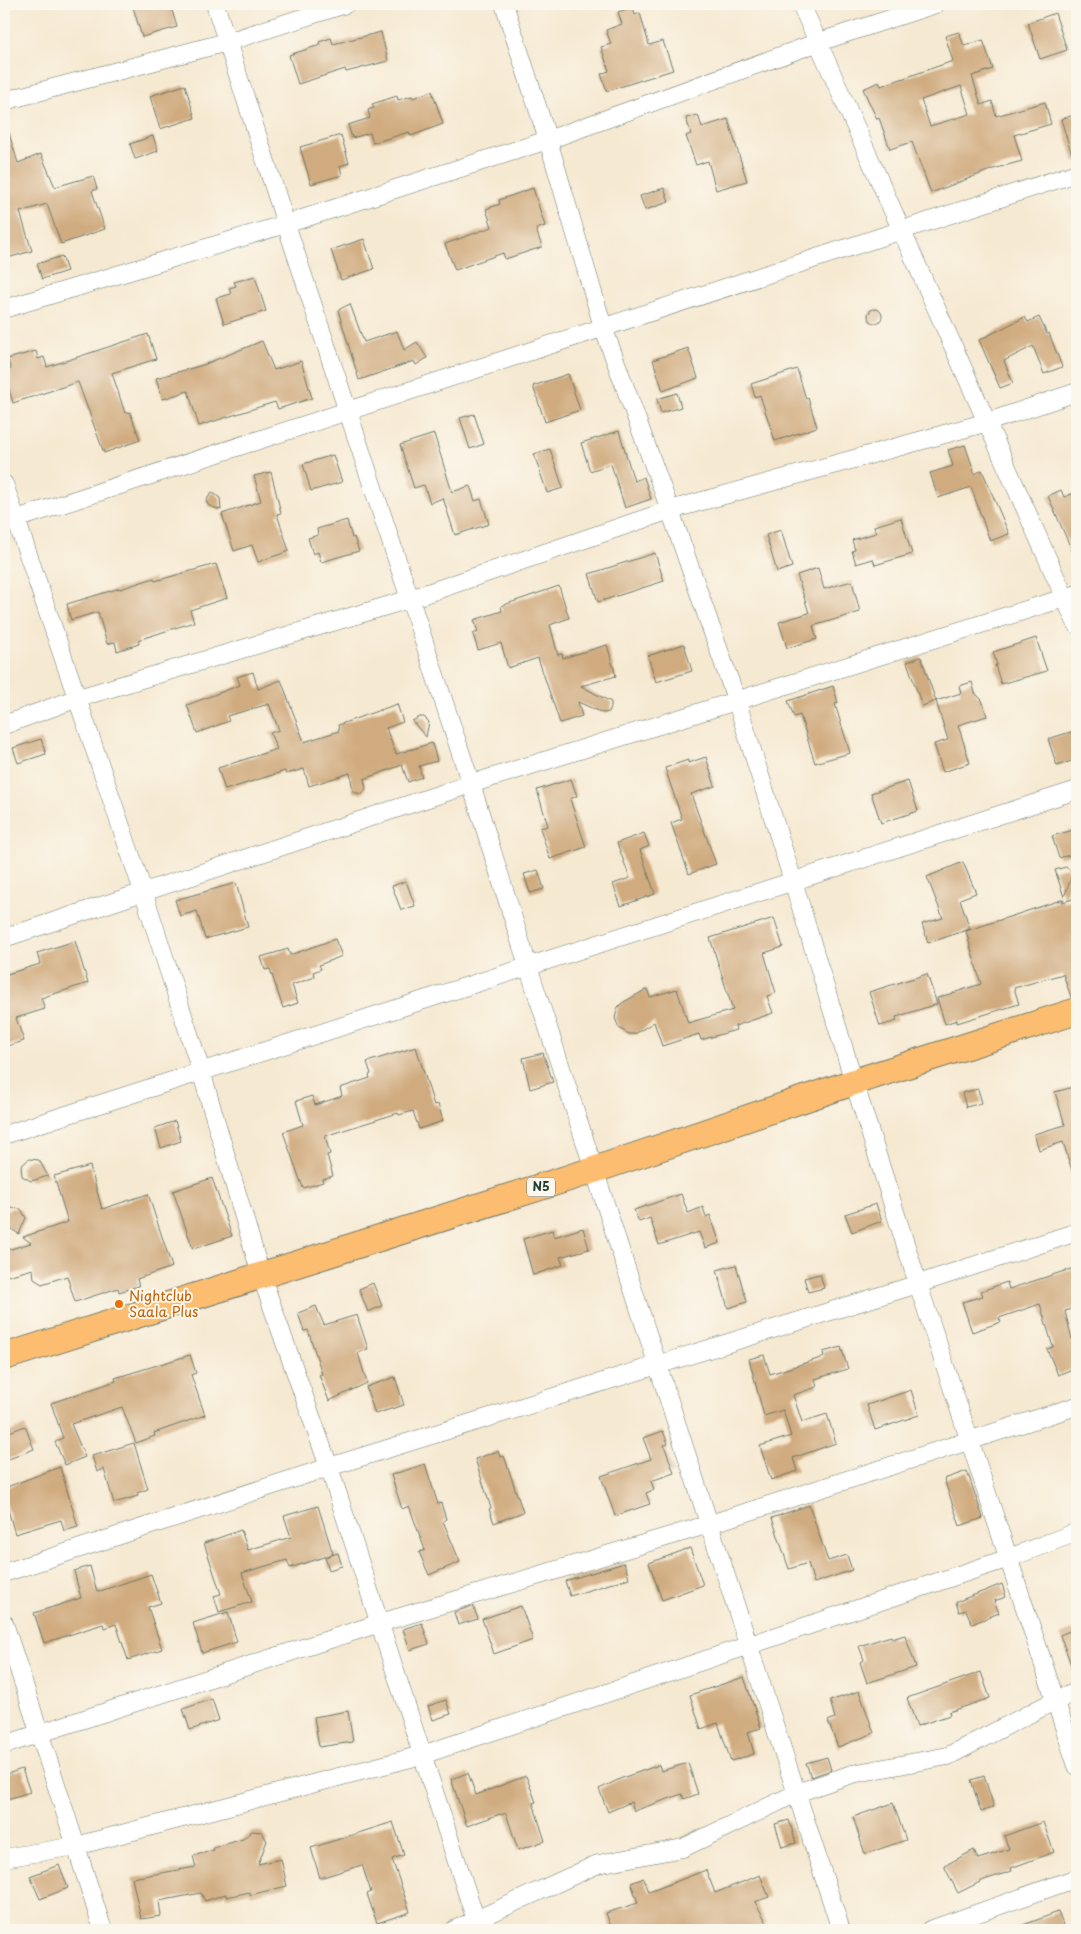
<svg xmlns="http://www.w3.org/2000/svg" width="1081" height="1934" font-family="'Playpen Sans',sans-serif">
<style>
.building{fill:#d0ab7f;fill-rule:evenodd}
.lines{fill:none;stroke-linecap:round;stroke-linejoin:round}
.minor-casing{stroke:#6a796b;stroke-width:19}
.highway-casing{stroke:#6a796b;stroke-width:28}
.minor{stroke:#fff;stroke-width:18}
.highway{stroke:#fcbd6f;stroke-width:26}
.food-dot{fill:#e8710a;stroke:#fbf7ec;stroke-width:2}
.labels{text-anchor:middle;stroke-width:4;stroke-linejoin:round;paint-order:stroke}
.shield{fill:#fbf7ec;stroke:#61756b;stroke-width:1}
.shield-label{font-size:12px;font-weight:bold;fill:#1f3d34}
.food-label{font-size:14px;fill:#c56008;stroke:#fbf7ec;text-anchor:start}
</style>
<rect width="100%" height="100%" fill="#fbf7ec"/>
<filter id="ink" filterUnits="userSpaceOnUse"><feTurbulence type="fractalNoise" baseFrequency=".02" numOctaves="2"/><feDisplacementMap in="SourceGraphic" scale="10" xChannelSelector="R" yChannelSelector="G"/><feConvolveMatrix kernelMatrix="1 2 1 2 8 2 1 2 1" color-interpolation-filters="sRGB"/></filter>
<filter id="wash" filterUnits="userSpaceOnUse"><feTurbulence type="fractalNoise" baseFrequency=".0096" numOctaves="4" result="noise"/><feDisplacementMap in="SourceGraphic" scale="20" xChannelSelector="R" yChannelSelector="G"/><feGaussianBlur stdDeviation="1.12" result="paint"/><feColorMatrix in="noise" values="0 0 0 0 0 0 0 0 0 0 0 0 0 0 0 0 0 1.4 0 .05"/><feComposite in="paint" operator="in"/></filter>
<g filter="url(#wash)">
<rect width="100%" height="100%" fill="#f6e9d2"/>
<g id="blocks">
<path class="building" d="M132,4H170L177,27L142,37Z
M633,7L635,15L640,13L649,45L663,41L673,70L607,91L601,74L609,71L601,47L611,44L606,30L622,24L618,12Z
M1055,13L1067,50L1040,59L1028,23Z
M381,32L388,61L346,72L345,69L298,84L289,55L320,45L319,42L331,38L333,44Z
M959,32L964,46L983,40L993,69L972,76L981,105L992,101L996,116L1045,102L1051,124L1014,135L1022,161L993,169L931,193L912,142L890,149L879,118L877,119L863,89L879,82L881,86L953,61L945,36ZM961,86L970,114L930,126L921,100Z
M185,85L195,118L160,129L150,96Z
M432,91L443,124L411,136L409,132L373,143L370,133L352,138L348,125L370,118L368,110L374,108L372,104L397,96L398,100L412,96L413,98Z
M1077,114V161L1074,162L1061,119Z
M698,115L702,127L728,119L747,181L716,190L708,161L696,165L686,136L691,134L686,118Z
M4,127H7L18,163L41,154L55,187L93,176L97,189L92,191L105,229L61,244L47,204L20,212L32,251L4,259Z
M341,135L349,163L340,166L342,175L311,184L300,147Z
M153,136L158,151L135,159L130,144Z
M533,188L545,226L536,229L542,247L505,259L503,253L455,270L445,244L492,227L486,209L500,204L499,200Z
M664,188L669,202L645,210L640,196Z
M364,239L374,269L341,280L331,250Z
M62,256L67,271L42,279L37,264Z
M255,276L266,311L224,324L216,298L231,294L229,288L236,286L234,282Z
M350,304L364,342L397,331L404,350L417,342L427,358L416,365L414,361L359,380L338,310Z
M868 316a7 7 0 1 1 14 0a7 7 0 1 1-14 0Z
M1025,317L1028,322L1039,317L1047,334L1049,333L1062,367L1044,374L1033,346L1004,361L1013,383L1000,388L979,340Z
M148,334L156,359L112,373L125,413L130,412L140,440L104,453L78,382L13,403L4,372L11,369L7,359L36,351L38,359L44,357L47,367Z
M262,341L274,370L301,361L312,398L278,409L275,402L199,426L188,391L163,399L156,378L203,365Z
M688,348L698,378L663,391L653,360Z
M797,369L806,399L808,398L817,427L775,441L760,395L755,397L751,384Z
M568,374L580,410L545,422L533,386Z
M677,393L681,407L661,413L657,399Z
M474,414L484,444L470,449L460,418Z
M619,431L634,481L644,477L651,499L625,508L611,464L590,471L581,443Z
M434,434L452,492L470,486L475,501L481,499L489,524L455,535L443,498L430,503L424,485L414,488L400,445Z
M965,445L975,474L982,470L1009,534L990,541L971,487L938,498L930,473L953,466L948,450Z
M550,449L563,488L547,493L534,454Z
M333,455L342,482L311,491L303,464Z
M271,472L281,513L277,514L289,551L258,562L252,545L234,551L222,514L261,501L254,476Z
M1061,490L1064,497L1077,492V562L1048,496Z
M212,492L220,498L221,510L209,506L206,501Z
M901,518L912,554L875,565L873,559L856,564L852,551L855,550L852,540L876,533L874,526Z
M347,520L352,538L354,537L359,551L321,562L318,552L313,554L308,538L318,535L317,529Z
M781,530L792,567L777,572L766,535Z
M655,553L664,581L598,602L589,574Z
M216,564L227,598L190,610L194,622L138,640L139,644L117,651L115,642L107,644L98,612L71,620L67,604L120,588V589L154,578L155,581Z
M818,568L824,589L852,581L860,612L813,626L817,639L787,648L779,622L809,613L797,575Z
M559,586L569,618L550,625L558,655L562,654L563,658L607,645L616,676L581,686L611,702V707L609,712L603,713L578,702L582,716L560,723L538,658L508,668L501,643L478,650L473,634L478,632L474,620L502,611L501,606Z
M1036,638L1047,671L1001,684L995,665H997L993,652Z
M684,644L692,671L656,682L648,656Z
M921,657L936,701L961,693L959,686L972,682L975,693L982,700L987,716L958,725L970,763L943,772L934,744L948,740L936,701L922,706L907,662Z
M253,672L258,689L281,680L304,742L339,731L338,725L397,704L403,722L386,728L396,754L432,743L437,761L419,766L422,777L408,782L402,765L364,779L366,789L362,794L353,792L350,773L309,786L304,769L286,774L285,771L225,790L218,768L277,749L270,733L279,730L269,704L227,716L229,721L197,733L187,705L240,685L237,677Z
M833,686L838,703L835,704L850,753L815,763L800,715L794,717L788,701Z
M420,717H424L429,722L426,737L412,721Z
M1077,730V759L1057,766L1048,739Z
M41,739L46,754L18,763L13,748Z
M706,757L715,786L691,794L716,864L689,874L671,823L682,819L665,768L688,760V763Z
M571,779L577,796L570,799L586,847L550,859L540,828L548,826L537,790Z
M908,781L918,811L881,823L871,793Z
M1077,829V853L1059,858L1052,836Z
M644,833L649,846L640,850L655,894L621,906L613,884L630,878L617,843Z
M963,862L976,893L960,899L970,929L928,943L922,924L943,918L927,877Z
M1066,867L1073,873L1064,897L1055,870Z
M538,870L544,889L530,893L524,874Z
M406,881L415,906L401,910L392,886Z
M236,883L248,927L205,939L197,911L180,916L175,900Z
M1077,898V996L1071,997L1063,974L1014,988L1019,1004L957,1023V1020L945,1024L937,998L981,984L966,931L1064,899L1062,902Z
M774,918L783,947L764,953L776,993L767,996L773,1013L735,1026L736,1030L701,1040L699,1034L662,1046L654,1022L635,1034H629L619,1028L615,1018L618,1007L622,1003L647,989L650,997L677,989L688,1023L733,1010L710,938Z
M335,939L342,956L319,965L321,969L313,972L315,977L292,985L298,1003L283,1008L270,969L265,970L261,957L288,949L290,955Z
M75,941L88,983L41,998L45,1009L16,1018L24,1041L4,1047V975L40,964L37,953Z
M927,974L937,1004L896,1017L897,1021L880,1026L869,992Z
M416,1047L434,1105L438,1104L443,1121L419,1129L413,1111L399,1115L398,1113L325,1136L330,1154L327,1155L333,1176L322,1179L323,1182L303,1188L283,1132L303,1125L296,1101L312,1096L315,1105L342,1096L340,1088L370,1078L369,1075L371,1074L367,1062Z
M543,1053L553,1082L530,1089L523,1058Z
M1077,1086V1177H1074L1063,1142L1039,1150L1034,1134L1065,1125L1055,1092Z
M978,1089L982,1103L966,1107L962,1093Z
M175,1121L181,1141L161,1148L155,1128Z
M29,1159L39,1160L48,1176L31,1181L22,1176L21,1166Z
M90,1166L102,1209L148,1194L172,1267L137,1279L139,1286L119,1292L118,1288L75,1302L67,1276L42,1284L34,1279L33,1269L4,1277V1251L31,1243L23,1237L68,1222L54,1176Z
M212,1178L232,1236L193,1249L173,1191Z
M681,1194L688,1213L703,1207L706,1217L710,1215L720,1243L705,1248L699,1232L659,1245L650,1218L639,1222L634,1210Z
M876,1204L882,1221L852,1232L845,1214Z
M11,1208L21,1209L26,1218L19,1234L4,1224V1214Z
M583,1228L589,1249L560,1257L563,1265L533,1275L523,1239L552,1230L554,1237Z
M736,1265L747,1302L728,1308L717,1270Z
M1077,1267V1308L1065,1311L1072,1339L1077,1337V1367L1058,1375L1047,1349L1053,1347L1040,1304L999,1318L1001,1322L972,1332L962,1302L983,1296L981,1291L1007,1282L1009,1289Z
M820,1274L824,1288L808,1292L804,1278Z
M373,1283L382,1306L368,1312L359,1289Z
M316,1306L324,1325L357,1315L368,1349L358,1353L367,1383L329,1401L319,1375L322,1374L308,1330L304,1331L298,1313Z
M841,1347L848,1369L815,1379L817,1387L793,1395L802,1422L827,1414L836,1443L793,1458L797,1471L771,1480L760,1446L791,1436L783,1410L764,1416L749,1359L764,1355L770,1374L824,1357L823,1352Z
M190,1355L196,1373L191,1375L205,1415L154,1433L155,1436L136,1443L122,1407L71,1424L85,1457L65,1465L55,1442L63,1438L51,1403L116,1381L115,1378Z
M395,1377L404,1405L375,1414L366,1387Z
M911,1390L919,1415L875,1430L867,1405Z
M25,1426L34,1449L4,1461V1434Z
M663,1431L668,1444L664,1445L674,1473L651,1481L654,1490L646,1493L650,1504L615,1516L601,1476L651,1459L643,1438Z
M134,1443L148,1489L137,1493L138,1496L114,1503L104,1469L97,1472L92,1456Z
M498,1451L500,1457L504,1456L523,1512L494,1523L489,1509L491,1508L475,1459Z
M425,1464L438,1504L441,1503L446,1519L443,1521L460,1562L429,1575L419,1552L425,1550L409,1506L402,1509L391,1475Z
M60,1467L78,1527L64,1531L61,1520L15,1534L4,1496V1488Z
M967,1471L983,1518L960,1526L944,1479Z
M809,1505L828,1561L847,1555L852,1570L814,1583L808,1563L789,1569L772,1518Z
M318,1506L333,1554L290,1568L287,1560L242,1573L252,1602L219,1612L214,1596L221,1594L204,1543L241,1530L248,1550L291,1537L284,1516Z
M690,1548L703,1585L662,1600L649,1563Z
M338,1553L342,1566L329,1570L325,1557Z
M624,1563L629,1578L570,1596L565,1581Z
M90,1566L97,1592L151,1574L161,1603L148,1607L162,1649L128,1660L116,1624L105,1628L103,1624L44,1643L34,1613L81,1598L74,1571Z
M1002,1584L1006,1597L994,1601L999,1613L972,1624L966,1610L959,1612L956,1602Z
M473,1606L478,1619L458,1625L454,1612Z
M521,1606L533,1640L494,1654L482,1619Z
M228,1612L237,1642L202,1653L193,1623Z
M422,1623L429,1644L410,1650L403,1629Z
M1077,1628V1678H1076L1060,1635Z
M905,1635L916,1667L867,1683L860,1662L864,1660L859,1646L891,1636L892,1639Z
M981,1672L990,1698L949,1712L950,1715L917,1726L907,1698Z
M744,1677L761,1728L748,1732L754,1754L731,1761L718,1723L701,1729L690,1695Z
M859,1691L874,1733L838,1747L828,1721L835,1718L830,1701Z
M212,1699L219,1720L190,1730L183,1709Z
M446,1700L451,1714L433,1720L428,1706Z
M348,1711L353,1742L319,1747L314,1717Z
M827,1757L831,1770L811,1777L806,1763Z
M688,1763L698,1794L684,1799L682,1794L634,1811L631,1802L608,1812L599,1789L622,1778L659,1765L661,1771Z
M22,1769L30,1792L4,1800V1775Z
M468,1773L476,1795L526,1776L536,1802L533,1803L545,1841L518,1850L506,1813L501,1815L500,1814L467,1826L451,1779Z
M984,1776L994,1807L981,1812L971,1780Z
M893,1803L906,1840L865,1854L853,1817Z
M789,1820L796,1843L782,1847L775,1824Z
M393,1822L404,1855L392,1859L410,1912L377,1923L367,1894L371,1892L362,1865L320,1878L311,1848Z
M1043,1822L1054,1852L1011,1868L1012,1871L984,1880L958,1893L944,1866L974,1850L978,1859L1009,1849L1004,1836Z
M252,1831L262,1832L267,1841L258,1864L281,1859L287,1886L250,1895V1892L226,1897V1894L205,1901L201,1893L159,1901L161,1916L141,1919L132,1878L196,1867L193,1856L214,1850L213,1848L243,1839Z
M59,1865L68,1888L40,1899L30,1876Z
M706,1870L715,1893L760,1875L769,1897L755,1902L767,1923L754,1930H612L606,1913L638,1903L631,1883L644,1878L649,1892Z
M1058,1912L1065,1930H1014L1013,1929Z"/>
</g>
</g>
<g filter="url(#ink)">
<use href="#blocks" fill-opacity="0" stroke="#6a796b" stroke-width="1"/>
<g class="lines">
<defs>
<path id="minor" d="M215,4L286,224L471,784L528,966L841,1930
M504,4L548,140L603,327L670,510L736,699L793,881L854,1082L918,1284L1077,1766
M801,4L1077,625
M4,101L227,42L346,4
M4,309L286,224L548,140L819,42L936,4
M4,484L143,891L201,1071L261,1275L329,1467L479,1930
M4,523L1077,173
M4,725L78,698L410,599L670,510L988,422L1077,392
M4,938L471,784L1077,594
M4,1135L1077,790
M4,1573L329,1467L918,1284L1077,1232
M4,1623L103,1930
M4,1745L380,1623L710,1524L1077,1406
M4,1858L76,1846L422,1755L1009,1558L1077,1532
M454,1930L598,1864L683,1848L797,1793L852,1774L948,1756L1056,1700L1077,1692
M930,1930L1077,1878"/>
<path id="highway" d="M4,1357L594,1170L854,1082L1077,1011"/>
</defs>
<use href="#minor" class="minor-casing"/>
<use href="#highway" class="highway-casing"/>
<use href="#minor" class="minor"/>
<use href="#highway" class="highway"/>
</g>
</g>
<circle class="food-dot" cx="119" cy="1304" r="5"/>
<g class="labels">
<rect class="shield" x="527" y="1177.5" width="28" height="19" rx="4"/>
<g class="shield-label">
<text x="541" y="1191">N5</text>
</g>
<g class="food-label">
<text x="129" y="1301">Nightclub<tspan x="129" dy="16">Saala Plus</tspan></text>
</g>
</g>
<rect width="1081" height="1934" fill="none" stroke="#fbf7ec" stroke-width="20"/>
</svg>
